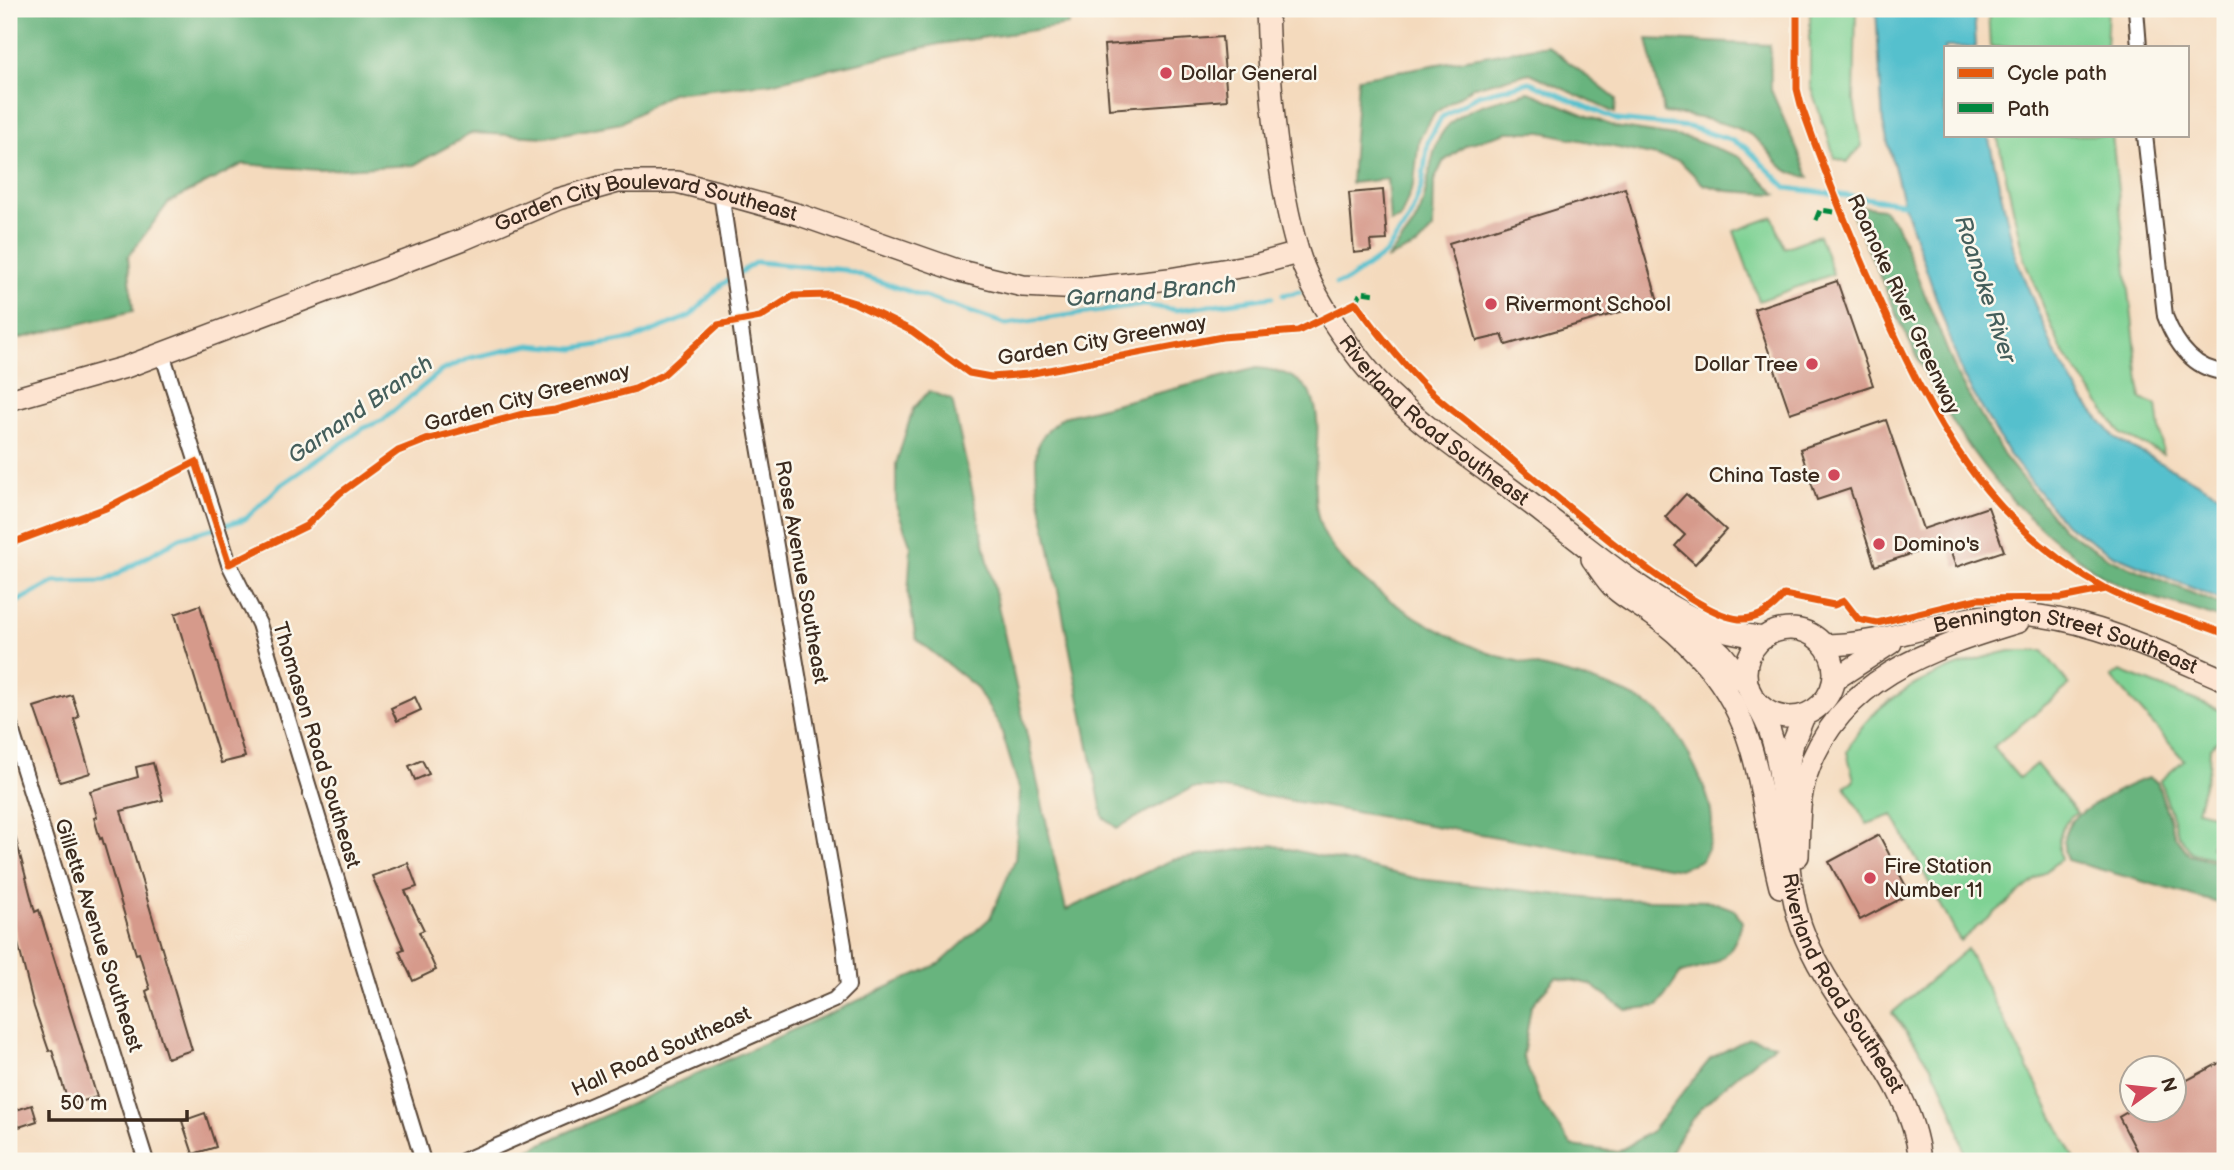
<svg xmlns="http://www.w3.org/2000/svg" width="2234" height="1170" font-family="'Balsamiq Sans',sans-serif">
<style>
.green{fill:#7fd294;stroke:#5d7e59;stroke-width:2}
.forest{fill:#67b47e;stroke:#516f4e;stroke-width:2}
.water{fill:#54c0cd;stroke:#487576;stroke-width:2}
.lines{fill:none;stroke-linecap:round;stroke-linejoin:round}
.stream{stroke:#54c0cd;stroke-width:5}
.building{fill:#d69a8b}
.street-casing{stroke:#574436;stroke-width:18}
.secondary-casing{stroke:#574436;stroke-width:24}
.street{stroke:#fff;stroke-width:14}
.secondary{stroke:#fde4d1;stroke-width:21}
.quiet{stroke:#00873e;stroke-width:5;stroke-dasharray:10 5;stroke-linecap:butt}
.cycleway-casing{stroke:#fbf7ec;stroke-width:11}
.cycleway{stroke:#e8590c;stroke-width:7}
.poi-dot{fill:#d1495b;stroke:#fbf7ec;stroke-width:2.5}
.labels{text-anchor:middle;stroke-width:5;stroke-linejoin:round;paint-order:stroke}
.poi-label{font-size:21px;fill:#3b2a1e;stroke:#fbf7ec;text-anchor:start}
.street-label{font-size:21px;fill:#3b2a1e;stroke:#fbf7ec}
.water-label{font-size:23px;font-style:italic;fill:#445e5b;stroke:#fbf7ec}
</style>
<rect width="100%" height="100%" fill="#fbf7ec"/>
<filter id="ink" filterUnits="userSpaceOnUse"><feTurbulence type="fractalNoise" baseFrequency=".0143" numOctaves="2"/><feDisplacementMap in="SourceGraphic" scale="14" xChannelSelector="R" yChannelSelector="G"/><feConvolveMatrix kernelMatrix="1 2 1 2 8 2 1 2 1" color-interpolation-filters="sRGB"/></filter>
<filter id="wash" filterUnits="userSpaceOnUse"><feTurbulence type="fractalNoise" baseFrequency=".00686" numOctaves="4" result="noise"/><feDisplacementMap in="SourceGraphic" scale="28" xChannelSelector="R" yChannelSelector="G"/><feGaussianBlur stdDeviation="1.57" result="paint"/><feColorMatrix in="noise" values="0 0 0 0 0 0 0 0 0 0 0 0 0 0 0 0 0 1.4 0 .05"/><feComposite in="paint" operator="in"/></filter>
<g filter="url(#wash)">
<rect width="100%" height="100%" fill="#f4dabd"/>
<path class="green" d="M1810,9H1856L1854,101L1862,146L1847,162L1835,158L1810,85Z
M1988,9H2108L2106,47H1990Z
M1997,135H2112L2141,399L2157,405L2163,454L2121,434L2061,349L2024,259Z
M1773,217L1784,248L1819,235L1833,274L1759,301L1734,231Z
M2010,651H2043L2070,685L1993,747L2019,778L2036,764L2077,813C2060,823 2056,841 2061,859L1960,941L1893,815L1867,824L1845,786L1854,780L1847,752C1871,693 1952,664 2010,651Z
M2120,671L2225,712V734L2210,748L2209,768L2197,810L2220,816L2211,847L2225,851V861L2192,853L2178,834L2160,781L2184,760L2111,677Z
M1967,949L2076,1161H1965C1956,1099 1931,1061 1892,1013Z"/>
<path class="forest" d="M9,9H1068L1069,25L939,44L770,83L671,93L621,123L546,137L472,133L414,165L318,170L243,164L169,202L128,257L133,311L9,341Z
M1647,39L1770,45L1771,90L1809,177C1772,173 1775,149 1749,134C1729,122 1687,115 1664,113Z
M1547,45L1616,99L1615,113L1530,73L1473,87L1435,113L1419,139L1414,183L1400,219L1390,222L1387,179L1351,183L1358,78Z
M1529,92L1615,127L1688,138L1740,157L1777,194L1727,191L1703,184L1680,161L1542,132H1507L1468,144L1443,162L1434,181L1433,229L1417,246L1388,258C1396,247 1407,236 1414,224C1428,200 1427,172 1436,146C1448,108 1495,101 1529,92Z
M1860,206L1882,209L1896,223L1958,377L2004,456L2062,528L2111,559L2225,607V621C2188,605 2146,600 2110,580C2098,574 2087,564 2076,556C1955,470 1911,345 1853,215Z
M1257,368C1355,376 1299,461 1320,524C1331,559 1379,594 1409,613C1434,628 1467,646 1495,655C1546,670 1605,678 1651,707C1673,720 1691,757 1701,780C1714,810 1717,832 1702,860L1679,869L1218,788H1192L1117,828L1103,817L1037,484C1035,449 1033,439 1063,417Z
M929,391L952,400L1066,910L1172,860L1272,845L1419,879L1595,899L1711,901L1735,910L1742,922C1732,960 1716,965 1681,973L1658,1006L1626,1010L1590,984L1556,977L1531,1006L1523,1056L1540,1101L1572,1146L1618,1152L1653,1130L1711,1058L1749,1038L1775,1044C1735,1078 1686,1111 1667,1161H504L941,963L990,918L1015,860L1020,792L1000,726L976,687L916,639L908,594L911,547L896,505V464L913,409Z
M2149,778L2157,782L2175,836L2190,855L2225,864V905L2067,860C2062,848 2062,833 2071,822C2084,808 2131,782 2149,778Z"/>
<path class="water" d="M1876,9H1974L1976,47H1945V135H1988L2016,259L2055,353L2084,401L2116,439L2225,497V602L2112,554L2064,523L2008,453L1963,376L1904,205L1883,123Z"/>
<g class="lines">
<path class="stream" d="M1336,284L1345,282L1385,254L1409,220L1422,185L1428,141L1442,117L1478,95L1530,82L1617,120L1689,127L1731,140L1745,147L1787,188L1910,204
M1283,295L1300,292
M9,606L54,582L105,581L180,538L245,519L281,485L364,428L383,420L441,371L470,358L530,345L574,349L633,339L690,316L721,285L756,262L845,270L1006,324L1144,305L1176,310L1272,297"/>
</g>
<g id="blocks">
<path class="building" d="M1222,37L1227,100L1109,109L1104,45Z
M1625,188L1658,301L1506,345L1502,335L1477,341L1449,243Z
M1383,190L1387,240L1370,241L1371,251L1354,253L1349,193Z
M1837,281L1873,385L1790,413L1754,309Z
M1886,420L1923,529L1988,507L2004,551L1956,567L1947,542L1875,566L1850,489L1817,500L1800,449Z
M1686,494L1726,530L1695,564L1675,546L1685,535L1665,517Z
M200,605L245,757L221,763L175,614Z
M72,695L79,717L74,719L90,773L60,782L34,707Z
M415,697L421,710L397,721L391,708Z
M422,760L429,774L415,780L409,766Z
M153,763L163,800L121,811L192,1050L167,1058L146,991L150,989L139,953L136,954L102,838L100,839L94,818L97,817L90,791L138,777L136,767Z
M13,828L35,912L39,910L97,1097L69,1105L52,1050L49,1051L34,1007L9,908V829Z
M1879,835L1910,894L1860,920L1829,862Z
M408,863L417,887L405,891L424,930L419,932L436,970L413,981L399,951L404,949L372,876Z
M2225,1060V1161H2142L2119,1117L2131,1110H2174V1087Z
M32,1105L37,1121L19,1127L13,1111Z
M205,1113L216,1147L193,1154L182,1121Z"/>
</g>
</g>
<g filter="url(#ink)">
<use href="#blocks" fill-opacity="0" stroke="#574436" stroke-width="2"/>
<g class="lines">
<defs>
<path id="street" d="M2136,9L2139,47
M2145,135L2165,316C2175,342 2193,370 2225,372
M162,353L229,564L259,624L423,1161
M9,722L146,1161
M463,1161L834,1000L848,986L844,945L753,411L721,193"/>
<g id="secondary">
<path id="s1" d="M1267,9C1269,81 1277,181 1298,251C1311,295 1356,360 1389,393C1436,438 1493,474 1544,514C1597,554 1653,604 1716,628C1731,633 1747,635 1763,638"/>
<path id="s2" d="M9,400L126,367L464,239L558,199L618,182H677L721,193L800,215L960,271L1023,286L1082,289L1169,279L1258,264L1298,253"/>
<path d="M1592,559C1599,568 1606,581 1615,589C1626,599 1642,607 1654,616C1670,627 1685,641 1698,655C1764,724 1758,801 1780,887"/>
<path d="M1686,621L1721,653L1748,686"/>
<circle cx="1790" cy="673" r="44"/>
<path id="s3" d="M1825,645C1884,645 1934,621 1992,615C2068,607 2157,651 2225,680"/>
<path d="M1834,680L1891,643"/>
<path id="s4" d="M1753,698C1759,709 1766,720 1770,732C1790,793 1781,865 1801,926C1830,1009 1911,1071 1920,1161"/>
<path d="M1784,787L1793,743L1804,716"/>
<path d="M1798,856C1799,830 1798,801 1806,776C1838,679 1929,649 2018,622"/>
</g>
</defs>
<use href="#street" class="street-casing"/>
<use href="#secondary" class="secondary-casing"/>
<use href="#street" class="street"/>
<use href="#secondary" class="secondary"/>
<path class="quiet" d="M1816,220L1820,210L1841,213
M1356,303L1361,292L1376,294"/>
<defs>
<path id="cycleway" d="M1797,9V89L1801,105C1824,171 1850,235 1878,298C1931,418 1985,523 2106,589C2144,609 2186,618 2225,634
M9,544L106,508L196,462L229,564L306,526L340,493L398,451L426,440L523,414L555,410L635,389L664,374L718,325L760,317L793,296L829,295L855,303L912,331L969,373L991,377L1028,374L1222,337L1298,331L1356,303C1378,333 1401,363 1428,389C1443,404 1461,416 1477,430C1524,469 1687,615 1739,619C1758,620 1773,609 1784,595L1834,605L1844,601L1858,619L1877,623L1977,599L2061,598L2106,589"/>
</defs>
<use href="#cycleway" class="cycleway-casing"/>
<use href="#cycleway" class="cycleway"/>
</g>
</g>
<g class="poi-dot">
<circle cx="1166" cy="73" r="7"/>
<circle cx="1491" cy="304" r="7"/>
<circle cx="1812" cy="364" r="7"/>
<circle cx="1834" cy="475" r="7"/>
<circle cx="1879" cy="544" r="7"/>
<circle cx="1870" cy="878" r="7"/>
</g>
<g class="labels">
<g class="poi-label">
<text x="1180" y="80">Dollar General</text>
<text x="1505" y="311">Rivermont School</text>
<text x="1798" y="371" text-anchor="end">Dollar Tree</text>
<text x="1820" y="482" text-anchor="end">China Taste</text>
<text x="1893" y="551">Domino's</text>
<text x="1884" y="873">Fire Station<tspan x="1884" dy="24">Number 11</tspan></text>
</g>
<g class="street-label">
<text dy="7" stroke="none"><textPath href="#s2" startOffset="674">Garden City Boulevard Southeast</textPath></text>
<text transform="translate(1904 304) rotate(65)" y="7">Roanoke River Greenway</text>
<text transform="translate(1102 340) rotate(-10)" y="7">Garden City Greenway</text>
<text transform="translate(527 397) rotate(-15)" y="7">Garden City Greenway</text>
<text dy="7" stroke="none"><textPath href="#s1" startOffset="466">Riverland Road Southeast</textPath></text>
<text transform="translate(802 572) rotate(80)" y="7">Rose Avenue Southeast</text>
<text dy="7" stroke="none"><textPath href="#s3" startOffset="247">Bennington Street Southeast</textPath></text>
<text transform="translate(317 745) rotate(73)" y="7">Thomason Road Southeast</text>
<text transform="translate(99 935) rotate(72)" y="7">Gillette Avenue Southeast</text>
<text dy="7" stroke="none"><textPath href="#s4" startOffset="304">Riverland Road Southeast</textPath></text>
<text transform="translate(661 1051) rotate(-24)" y="7">Hall Road Southeast</text>
</g>
<g class="water-label">
<text transform="translate(1986 289) rotate(72)" y="8">Roanoke River</text>
<text transform="translate(1151 291) rotate(-5)" y="8">Garnand Branch</text>
<text transform="translate(360 409) rotate(-35)" y="8">Garnand Branch</text>
</g>
</g>
<rect width="2234" height="1170" fill="none" stroke="#fbf7ec" stroke-width="35"/>
<rect x="1944" y="46" width="245" height="91" fill="#fbf7ec" stroke="#aea59a" stroke-width="2"/>
<rect x="1958" y="68" width="35" height="10" fill="#e8590c" stroke="#aea59a" stroke-width="2"/>
<text x="2007" y="80" font-size="21" fill="#3b2a1e">Cycle path</text>
<rect x="1958" y="103" width="35" height="10" fill="#00873e" stroke="#aea59a" stroke-width="2"/>
<text x="2007" y="116" font-size="21" fill="#3b2a1e">Path</text>
<g transform="translate(2153 1089) rotate(75)"><circle r="33" fill="#fbf7ec" stroke="#aea59a" stroke-width="2"/>
<path d="M0-5L12 26L0 18L-12 26Z" fill="#d1495b"/>
<text y="-10" font-size="19" font-weight="bold" text-anchor="middle" fill="#3b2a1e">N</text>
</g>
<path d="M49 1110v10h138v-10" fill="none" stroke="#3b2a1e" stroke-width="3.5"/>
<text x="60" y="1110" font-size="21" fill="#3b2a1e" stroke="#fbf7ec" stroke-width="5" paint-order="stroke">50 m</text>
</svg>
